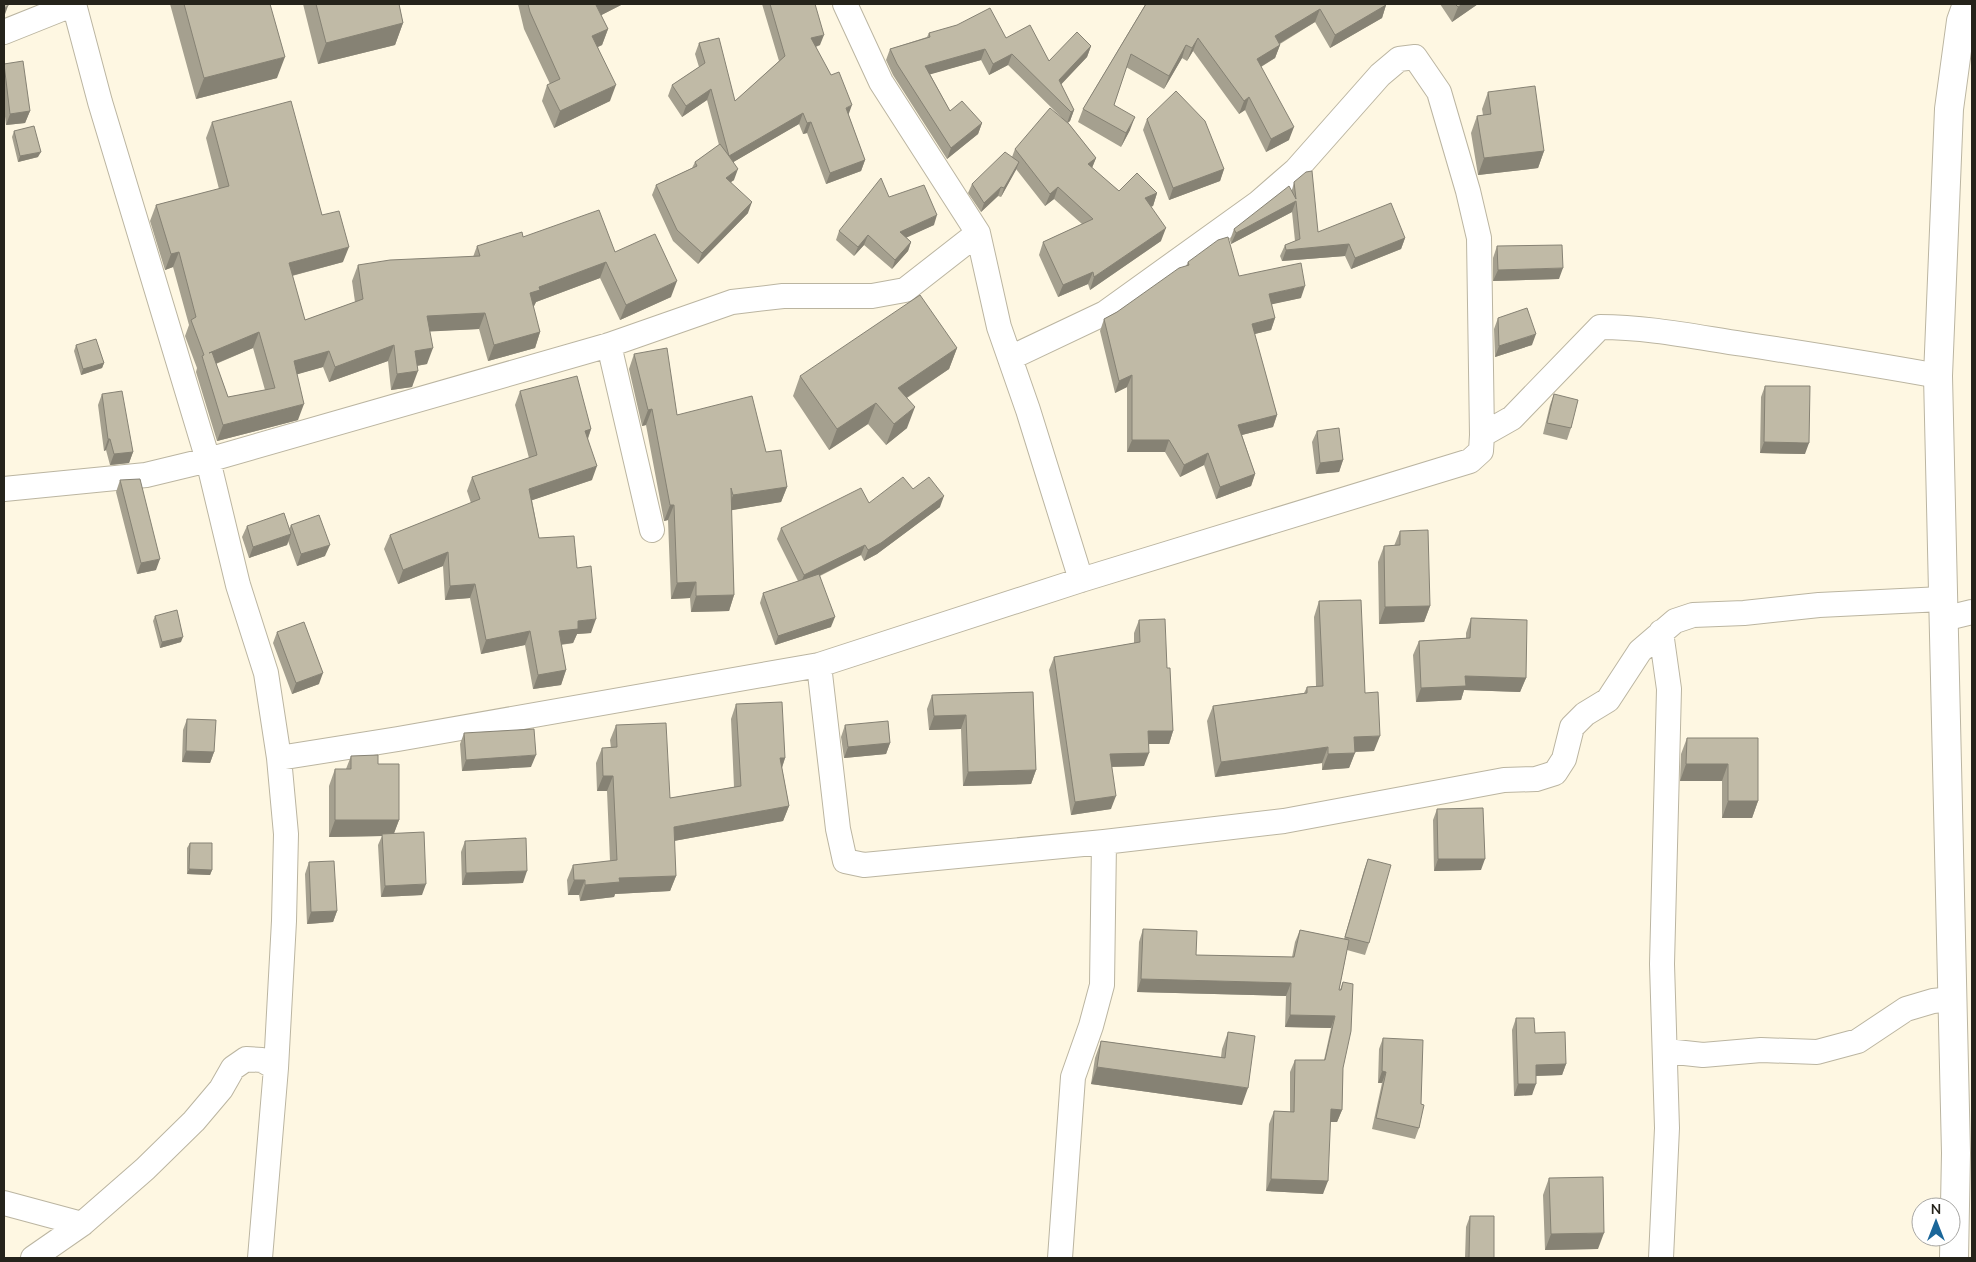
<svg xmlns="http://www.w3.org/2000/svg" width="1976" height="1262" font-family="'Nunito Sans',sans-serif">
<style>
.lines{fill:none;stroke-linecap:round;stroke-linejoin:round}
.street-casing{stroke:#bbb5a1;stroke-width:26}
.secondary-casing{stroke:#bbb5a1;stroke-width:30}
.street{stroke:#fff;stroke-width:24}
.secondary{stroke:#fff;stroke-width:28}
.wall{fill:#a5a08f;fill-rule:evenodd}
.shaded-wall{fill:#868274}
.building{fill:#c0baa6;stroke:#868274;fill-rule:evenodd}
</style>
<rect width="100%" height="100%" fill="#fef7e2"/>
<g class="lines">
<defs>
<path id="street" d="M74,4L100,102L208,460L238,585L266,673L279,758L286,834L284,921L276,1068L260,1258
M845,4L881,82L978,233L999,327L1028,410L1081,580
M4,32L74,4
M609,345L652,530
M1482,435L1512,418L1600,327C1648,327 1696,337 1743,344C1808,354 1873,364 1938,376
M4,489L146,475L208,460L609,345L732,302L783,296H872L905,290L978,233
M1943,619L1972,612
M1661,632L1669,689L1662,964L1667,1128L1661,1258
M819,665L838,829L845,861L864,865L1104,842L1284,821L1504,780L1536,779L1555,773L1564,759L1572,727L1585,714L1608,700L1640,651L1675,621L1693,615L1744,613L1819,605L1942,599
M279,758L398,739L819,665L1081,580L1470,461L1481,451L1482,435L1479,238L1468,191L1439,92L1415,57L1399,59L1380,75L1296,170L1258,203L1105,313L1010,358
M1666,1051L1703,1055L1761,1050L1817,1052L1858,1041L1906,1009L1933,1001L1952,999
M4,1203L82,1224
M33,1258L82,1224L145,1169L194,1121L221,1089L233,1068L246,1059L262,1060L276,1068
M1060,1258L1073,1077L1091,1026L1102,985L1104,842"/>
<path id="secondary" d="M1954,1258L1956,1153L1938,376L1949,109L1961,21L1967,4"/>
</defs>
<use href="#street" class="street-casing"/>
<use href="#secondary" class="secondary-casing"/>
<use href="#street" class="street"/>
<use href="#secondary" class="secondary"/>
</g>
<path class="wall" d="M170,4H270L277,78L196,99Z
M303,4H399L403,23L395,45L318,64Z
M518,4H623L601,15L608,29L602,45L598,47L610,101L554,128L542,101L547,85L550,84L524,29Z
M762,4H815L820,45L816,47L849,116L865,160L861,171L826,184L807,133L803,134L799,124L733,162L734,180L731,182L748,213L698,264L673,241L652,195L656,185L692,168L695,162L719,145L707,100L682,117L668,96L672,85L699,67L695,54L699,43L735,101L779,61Z
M1144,4H1386V5L1382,18L1330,48L1315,22L1280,44V45L1275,58L1261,67L1289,140L1266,152L1245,110L1239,114L1193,51L1187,61L1182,58L1164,89L1126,67L1114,105L1130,130L1121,147L1078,122L1083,109L1145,5Z
M1440,4H1478L1452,22Z
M929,33L1006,38L1049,61L1091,46L1087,57L1061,84L1074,110L1070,121L1068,123L1096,158L1092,168L1119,191L1157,193L1153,206L1150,207L1161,241L1090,290L1088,284L1058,297L1039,255L1043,242L1082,224L1054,199L1045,206L1016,169L1001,197L998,196L981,212L968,193L972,184L1012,157L1015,149L1062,118L1008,65L989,75L981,60L930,74L950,111L982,123L978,134L947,159L893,75L886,60L890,49L927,37Z
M4,64L30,111L25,123L6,125L4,108Z
M1488,92L1544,151L1538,168L1478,175L1471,133L1477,116L1483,115L1482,109Z
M1147,119L1224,169L1220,181L1169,200L1143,130Z
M212,122L322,215L343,262L292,276L305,320L355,302L352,281L358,265L473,257L477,246L523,237L615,252L671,297L620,320L600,278L536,302L534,306H533L540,332L535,348L488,361L479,329L430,331L427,364L417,366L412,387L391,390L388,361L329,382L323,367L297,374L298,420L217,441L196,372L197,368L185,336L189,325L173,267L165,270L150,221L156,205L219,189L206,138ZM253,348L265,390L228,397L216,364Z
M14,131L38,157L18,162L12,137Z
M1294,182L1318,232L1405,238L1401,249L1351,269L1345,256L1282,261L1280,256L1285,245L1295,241L1292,212L1231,244L1230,240L1234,229L1292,190Z
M889,197L934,225L906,237L911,242L908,251L892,269L864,245L854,256L836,240L839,231Z
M1497,246L1559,279L1493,281V258Z
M1188,262L1239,276L1301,298L1271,304L1275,318L1271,330L1254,334L1277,415L1273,427L1242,435L1255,474L1251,486L1216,499L1204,465L1180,477L1165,452H1127V387L1115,393L1100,331L1104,319L1117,312L1186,266Z
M1498,318L1532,345L1495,357L1494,329Z
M76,345L104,363L102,368L81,375L74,351Z
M957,348L949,369L907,398V428L886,445L868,424L829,450L793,396L800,376Z
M634,354L677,415L766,452L787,487L781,502L731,510L734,595L729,611L691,612L690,598L671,599L668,520L664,521L646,425L642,426L629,369Z
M1765,386L1805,454L1760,453L1761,397Z
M520,391L591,429L588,439L592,480L532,500L539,538L577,568L591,633L577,634L573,643L561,645L566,670L561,685L533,689L525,645L481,654L470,598L445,600L443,566L398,584L384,549L390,535L471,503L467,491L472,477L529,458L515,405Z
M102,394L133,452L129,463L110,465L106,450L104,451L98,405Z
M1554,394L1571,428L1567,440L1543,434L1550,405Z
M1317,431L1343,460L1339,472L1316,474L1312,442Z
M120,480L156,570L137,574L116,492Z
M913,489L940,507L877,554L864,561L861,555L820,576L831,627L775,645L760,603L763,593L798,581L777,539L781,528L869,503Z
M291,525L325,556L297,566L288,541L287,545L249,558L242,537L247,526L289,529Z
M1400,531L1430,606L1424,622L1379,624L1378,562L1384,546H1394Z
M1319,601L1365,693L1374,751L1355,752L1349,768L1322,770V763L1215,777L1207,721L1213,706L1304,693L1307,687L1316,686L1314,617Z
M155,616L181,642L160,648L153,621Z
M1471,618L1526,678L1520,692L1464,690L1461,700L1416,702L1413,655L1419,641L1466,638V633Z
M1139,620L1167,668L1173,731L1169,744H1149L1144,766L1112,767L1111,809L1071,815L1049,670L1054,657L1134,643V633Z
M277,632L319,684L292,694L273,643Z
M1033,692L1036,770L1031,784L963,786L961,729L929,730L927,709L932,695Z
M736,704L785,758L782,768L789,806L783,821L674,841L676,876L670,891L615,894L614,897L580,901L579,895H568L567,880L573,865L610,861L607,791H597L596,763L602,748H611L610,740L616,725L670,798L734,787L731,719Z
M187,719L214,752L210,763L182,762L183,730Z
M845,725L890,743L886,754L844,758L841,737Z
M464,733L531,767L462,771L460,744Z
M1687,738H1758V801L1752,818H1722V781H1680L1681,754Z
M351,756L378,764L399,820L394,833L422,895L381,897L378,845L382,836L329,837V786L335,769H346Z
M1437,809L1481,870L1434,871L1433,820Z
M465,841L523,883L462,885L461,852Z
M190,843L212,870L210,875L187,874V848Z
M1368,859L1369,943L1365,955L1347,950L1339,990H1340L1343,982V1068L1342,1110L1337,1122H1330L1323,1194L1266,1191L1269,1124L1274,1111L1290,1112V1072L1295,1060H1324L1331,1028L1285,1027L1286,996L1137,992L1139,942L1143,929L1196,955L1292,957L1295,942L1300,930L1344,939L1364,870Z
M309,862L337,911L333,922L307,924L305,874Z
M1516,1018L1535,1033L1566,1064L1562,1075L1536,1076L1532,1095L1514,1096L1512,1030Z
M1228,1032L1242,1105L1091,1084L1095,1058L1101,1041L1221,1057L1222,1049Z
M1383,1038L1419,1128L1415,1139L1372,1129L1382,1083H1378L1379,1049Z
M1549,1178L1598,1249L1545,1250L1543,1195Z
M1470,1216L1494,1258H1465L1466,1227Z"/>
<path class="shaded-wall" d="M598,4H623L590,21L596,5Z
M1463,4H1478L1452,22L1458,7Z
M1386,5L1382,18L1330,48L1335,35Z
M8,6L4,17V8Z
M1320,9L1315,22L1270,49L1275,36Z
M403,23L395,45L318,64L326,43Z
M608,29L602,45L586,52L592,36Z
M824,35L820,45L807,49L811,38Z
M1198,38L1193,51L1187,61L1192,48Z
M1186,45L1182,58L1164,89L1169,76Z
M1280,45L1275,58L1252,72L1257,59Z
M1091,46L1087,57L1055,91L1059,80Z
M985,49L981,60L921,77L925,66Z
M1012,54L1008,65L989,75L993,64Z
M285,57L277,78L196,99L204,78Z
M616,85L610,101L554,128L560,111Z
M711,89L707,100L682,117L686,106Z
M1249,97L1245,110L1239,114L1244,101Z
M852,105L848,116L846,108Z
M1074,110L1070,121L1067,123L1071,112Z
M30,111L25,123L6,125L10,114Z
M803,113L799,124L725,167L729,156Z
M1135,117L1130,130L1121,147L1126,133Z
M811,122L807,133L803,134L807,123Z
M982,123L978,134L947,159L951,148Z
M1294,127L1289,140L1266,152L1271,139Z
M1544,151L1538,168L1478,175L1484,158Z
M41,152L38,157L18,162L20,156Z
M1096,158L1091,170L1088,164Z
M865,160L861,171L826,184L830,173Z
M1019,162L1016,170L1001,197L1004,188Z
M738,169L734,180L722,188L726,178Z
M1224,169L1220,181L1169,200L1173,188Z
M1001,187L998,196L981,212L984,203Z
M1058,187L1054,199L1045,206L1050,194Z
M1157,193L1153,206L1140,210L1145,198Z
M1296,201L1292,212L1231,244L1236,233Z
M752,202L748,213L698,264L702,253Z
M937,215L934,225L897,242L900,232Z
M1166,228L1161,241L1090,290L1094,277Z
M868,235L864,245L854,256L858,247Z
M1405,238L1401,249L1351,269L1355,258Z
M911,242L908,251L892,269L895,260Z
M1349,244L1345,256L1282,261L1286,250Z
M349,247L343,262L283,278L289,263Z
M179,252L173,267L165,270L171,254Z
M606,262L600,278L536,302L534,306L524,309L530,293L539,287Z
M1563,268L1559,279L1493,281L1498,270Z
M1093,272L1088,284L1058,297L1063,285Z
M677,281L671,297L620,320L626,305Z
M1305,286L1301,298L1264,306L1269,294Z
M485,313L479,329L421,332L427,316Z
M1275,318L1271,330L1247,336L1252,324Z
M259,332L253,348L205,368L209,353Z
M540,332L535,348L488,361L494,345Z
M1536,334L1532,345L1495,357L1499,346Z
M394,345L388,361L329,382L335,367Z
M433,348L427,364L409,367L415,351Z
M957,348L949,369L891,408L898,388Z
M329,351L323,367L288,377L294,361Z
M104,363L102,368L81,375L83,369Z
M418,371L412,387L391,390L397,374Z
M1132,375L1127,387L1115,393L1119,381Z
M876,403L868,424L829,450L837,429Z
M304,404L298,420L217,441L223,425Z
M915,407L907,428L886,445L894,424Z
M652,409L646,425L642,426L648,410Z
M1277,415L1273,427L1234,437L1238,425Z
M591,429L586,443L585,431Z
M108,439H110L106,450L104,451Z
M1132,440H1169L1165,452H1127Z
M1764,442L1809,443L1805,454L1760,453Z
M133,452L129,463L110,465L114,454Z
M1208,453L1204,465L1180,477L1184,465Z
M1343,460L1339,472L1316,474L1320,463Z
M597,466L592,480L524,503L529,489Z
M1255,474L1251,486L1216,499L1220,487Z
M787,487L781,502L727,511L733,495Z
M944,496L940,507L877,554L864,561L868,550Z
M670,505H674L668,520L664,521Z
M291,534L287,545L249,558L253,547Z
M330,545L325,556L297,566L301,554Z
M865,545L861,555L800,585L804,575Z
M448,552L443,566L398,584L403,570Z
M160,559L156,570L137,574L141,563Z
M696,582L690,598L671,599L677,583Z
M475,584L470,598L445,600L450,586Z
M734,595L729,611L691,612L696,596Z
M1430,606L1424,622L1379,624L1385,607Z
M835,617L831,627L775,645L778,636Z
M596,619L591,633L577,634L573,643L554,645L559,631L578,621Z
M530,631L525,645L481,654L486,640Z
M183,637L181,642L160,648L162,642Z
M566,670L561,685L533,689L538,675Z
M323,673L319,684L292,694L296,683Z
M1465,676L1526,678L1520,692L1464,690L1461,700L1416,702L1421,688Z
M966,715L961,729L929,730L934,716Z
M1148,731H1173L1169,744H1144Z
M1380,736L1374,751L1349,752L1354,737Z
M890,743L886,754L844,758L848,747Z
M1328,747L1322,763L1215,777L1221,762Z
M186,751L214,752L210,763L182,762Z
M1149,753L1144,766L1105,767L1110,754Z
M1355,753L1349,768L1322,770L1328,754Z
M536,755L531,767L462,771L466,760Z
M780,758H785L780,773Z
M1686,764H1728L1722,781H1680Z
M1036,770L1031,784L963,786L968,772Z
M603,776H613L607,791H597Z
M1116,796L1111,809L1071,815L1075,802Z
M1728,801H1758L1752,818H1722Z
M789,806L783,821L668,842L674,827Z
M335,820H399L393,836L382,834V836L329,837Z
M1438,859H1485L1481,870L1434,871Z
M189,869L212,870L210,875L187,874Z
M527,871L523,883L462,885L466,873Z
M676,876L670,891L615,894L614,897L580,901L585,885L619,878Z
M574,880H585L579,895H568Z
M426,884L422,895L381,897L385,886Z
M337,911L333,922L307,924L311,912Z
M1141,979L1291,983L1286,996L1137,992Z
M1290,1015L1335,1016L1331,1028L1285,1027Z
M1566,1064L1562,1075L1532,1076L1536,1065Z
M1097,1067L1248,1088L1242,1105L1091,1084Z
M1382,1071L1386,1072L1382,1083H1378Z
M1518,1084H1536L1532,1095L1514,1096Z
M1331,1109L1342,1110L1337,1122H1327Z
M1271,1179L1328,1181L1323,1194L1266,1191Z
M1604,1233L1598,1249L1545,1250L1551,1234Z"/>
<path class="building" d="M4,4H8V6L4,8Z
M184,4H270L285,57L204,78Z
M316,4H399L403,23L326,43Z
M528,4H598L596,5L608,29L592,36L616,85L560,111L547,85L560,79L530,12Z
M770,4H815L824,35L811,38L831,75L839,72L852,105L846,108L865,160L830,173L811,122L807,123L803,113L729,156L738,169L726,178L752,202L702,253L677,230L656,185L697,166L695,162L720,144L729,156L711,89L686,106L672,85L705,63L699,43L719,38L735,101L785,56Z
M1146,4H1386V5L1335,35L1320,9L1275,36L1280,45L1257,59L1294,127L1271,139L1249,97L1244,101L1198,38L1192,48L1186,45L1169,76L1131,54L1114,105L1135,117L1126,133L1083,109Z
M1455,4H1463L1458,7Z
M990,8L1006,38L1030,25L1049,61L1077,32L1091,46L1059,80L1074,110L1071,112L1012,54L993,64L985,49L925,66L950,111L962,101L982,123L951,148L897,64L890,49L930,37L929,33L957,25Z
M23,61L30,111L10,114L4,64Z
M1535,86L1544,151L1484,158L1477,116L1491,114L1488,92Z
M1176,91L1205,121L1224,169L1173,188L1147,119Z
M291,101L322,215L339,211L349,247L289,263L305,320L363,299L358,265L390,260L480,256L477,246L522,232L523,237L599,210L615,252L655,234L677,281L626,305L606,262L539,287L540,290L530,293L540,332L494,345L485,313L427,316L433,348L415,351L418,371L397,374L394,345L335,367L329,351L294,361L304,404L223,425L202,356L204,355L191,320L196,317L179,252L171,254L156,205L229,186L212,122ZM259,332L275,388L228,397L212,352L209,353Z
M1050,108L1069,124L1096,158L1088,164L1119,191L1137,173L1157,193L1145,198L1166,228L1094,277L1093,272L1063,285L1043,242L1093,219L1058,187L1050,194L1015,149Z
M34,126L41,152L20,156L14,131Z
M1005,152L1019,162L1004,188L1001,187L984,203L972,184Z
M1312,171L1318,232L1391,203L1405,238L1355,258L1349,244L1286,250L1285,245L1300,239L1296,201L1236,233L1234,229L1289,186L1296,199L1294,182L1306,172Z
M881,178L889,197L924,185L937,215L900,232L911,242L895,260L868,235L858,247L839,231Z
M1228,237L1239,276L1301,263L1305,286L1269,294L1275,318L1252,324L1277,415L1238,425L1255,474L1220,487L1208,453L1184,465L1169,440H1132V375L1119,381L1104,319L1117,312L1179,268L1189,265L1188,262L1218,240Z
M1562,245L1563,268L1498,270L1497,246Z
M920,295L957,348L898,388L915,407L894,424L876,403L837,429L800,376Z
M1527,308L1536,334L1499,346L1498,318Z
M96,339L104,363L83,369L76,345Z
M667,348L677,415L752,396L766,452L781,450L787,487L733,495L731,488L734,595L696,596V582L677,583L674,505H670L652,409L648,410L634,354Z
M577,376L591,429L585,431L597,466L529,489L539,538L574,536L577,568L591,566L596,619L578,621V629L559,631L566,670L538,675L530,631L486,640L475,584L450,586L448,552L403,570L390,535L480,499L472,477L537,455L520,391Z
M1765,386H1810L1809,443L1764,442Z
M122,391L133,452L114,454L110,439H108L102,394Z
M1554,394L1578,400L1571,428L1547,423Z
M1339,428L1343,460L1320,463L1317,431Z
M903,477L913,489L929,477L944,496L881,543L868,550L865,545L804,575L781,528L861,488L869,503Z
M140,479L160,559L141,563L120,480Z
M284,513L291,534L253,547L247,526Z
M319,515L330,545L301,554L291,525Z
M1428,530L1430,606L1385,607L1384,546L1400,545V531Z
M819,574L835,617L778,636L763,593Z
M1361,600L1365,693L1378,692L1380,736L1354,737L1355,753L1328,754V747L1221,762L1213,706L1307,693V687L1323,686L1319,601Z
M177,610L183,637L162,642L155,616Z
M1471,618L1527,620L1526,678L1465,676L1466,686L1421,688L1419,641L1470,638Z
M1165,619L1167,668H1170L1173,731H1148L1149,753L1110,754L1116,796L1075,802L1054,657L1140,642L1139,620Z
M304,622L323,673L296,683L277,632Z
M1033,692L1036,770L968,772L966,715L934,716L932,695Z
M782,702L785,758H780L789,806L674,827L676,876L619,878L620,882L585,885V880H574L573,865L617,860L613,776H603L602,748L617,747L616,725L666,723L670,798L741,786L736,704Z
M187,719L216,720L214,752L186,751Z
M888,721L890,743L848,747L845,725Z
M534,729L536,755L466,760L464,733Z
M1687,738H1758V801H1728V764H1686Z
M378,755V764H399V820H335V769H351V756Z
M1483,808L1485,859H1438L1437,809Z
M424,832L426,884L385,886L382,834Z
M526,838L527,871L466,873L465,841Z
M190,843H212V870L189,869Z
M1368,859L1391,865L1369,943L1345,937Z
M334,861L337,911L311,912L309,862Z
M1143,929L1197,931L1196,955L1294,957L1300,930L1349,940L1339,990H1341L1343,982L1353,984L1351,1031L1343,1068L1342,1110L1331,1109L1328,1181L1271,1179L1274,1111L1294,1112L1295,1060H1325L1335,1016L1290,1015L1291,983L1141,979Z
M1516,1018H1534L1535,1033L1565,1032L1566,1064L1536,1065V1084H1518Z
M1228,1032L1255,1036L1248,1088L1097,1067L1101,1041L1225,1058Z
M1383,1038L1423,1040L1421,1104L1424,1105L1419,1128L1376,1118L1386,1072L1382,1071Z
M1603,1177L1604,1233L1551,1234L1549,1178Z
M1470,1216H1494V1258H1469Z"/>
<rect width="1976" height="1262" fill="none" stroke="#25231b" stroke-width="10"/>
<g transform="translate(1936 1222)"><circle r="24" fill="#ffffff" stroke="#a8a7a4"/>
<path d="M0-4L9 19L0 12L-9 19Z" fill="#1b6699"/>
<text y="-8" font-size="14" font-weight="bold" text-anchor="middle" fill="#25231b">N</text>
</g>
</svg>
